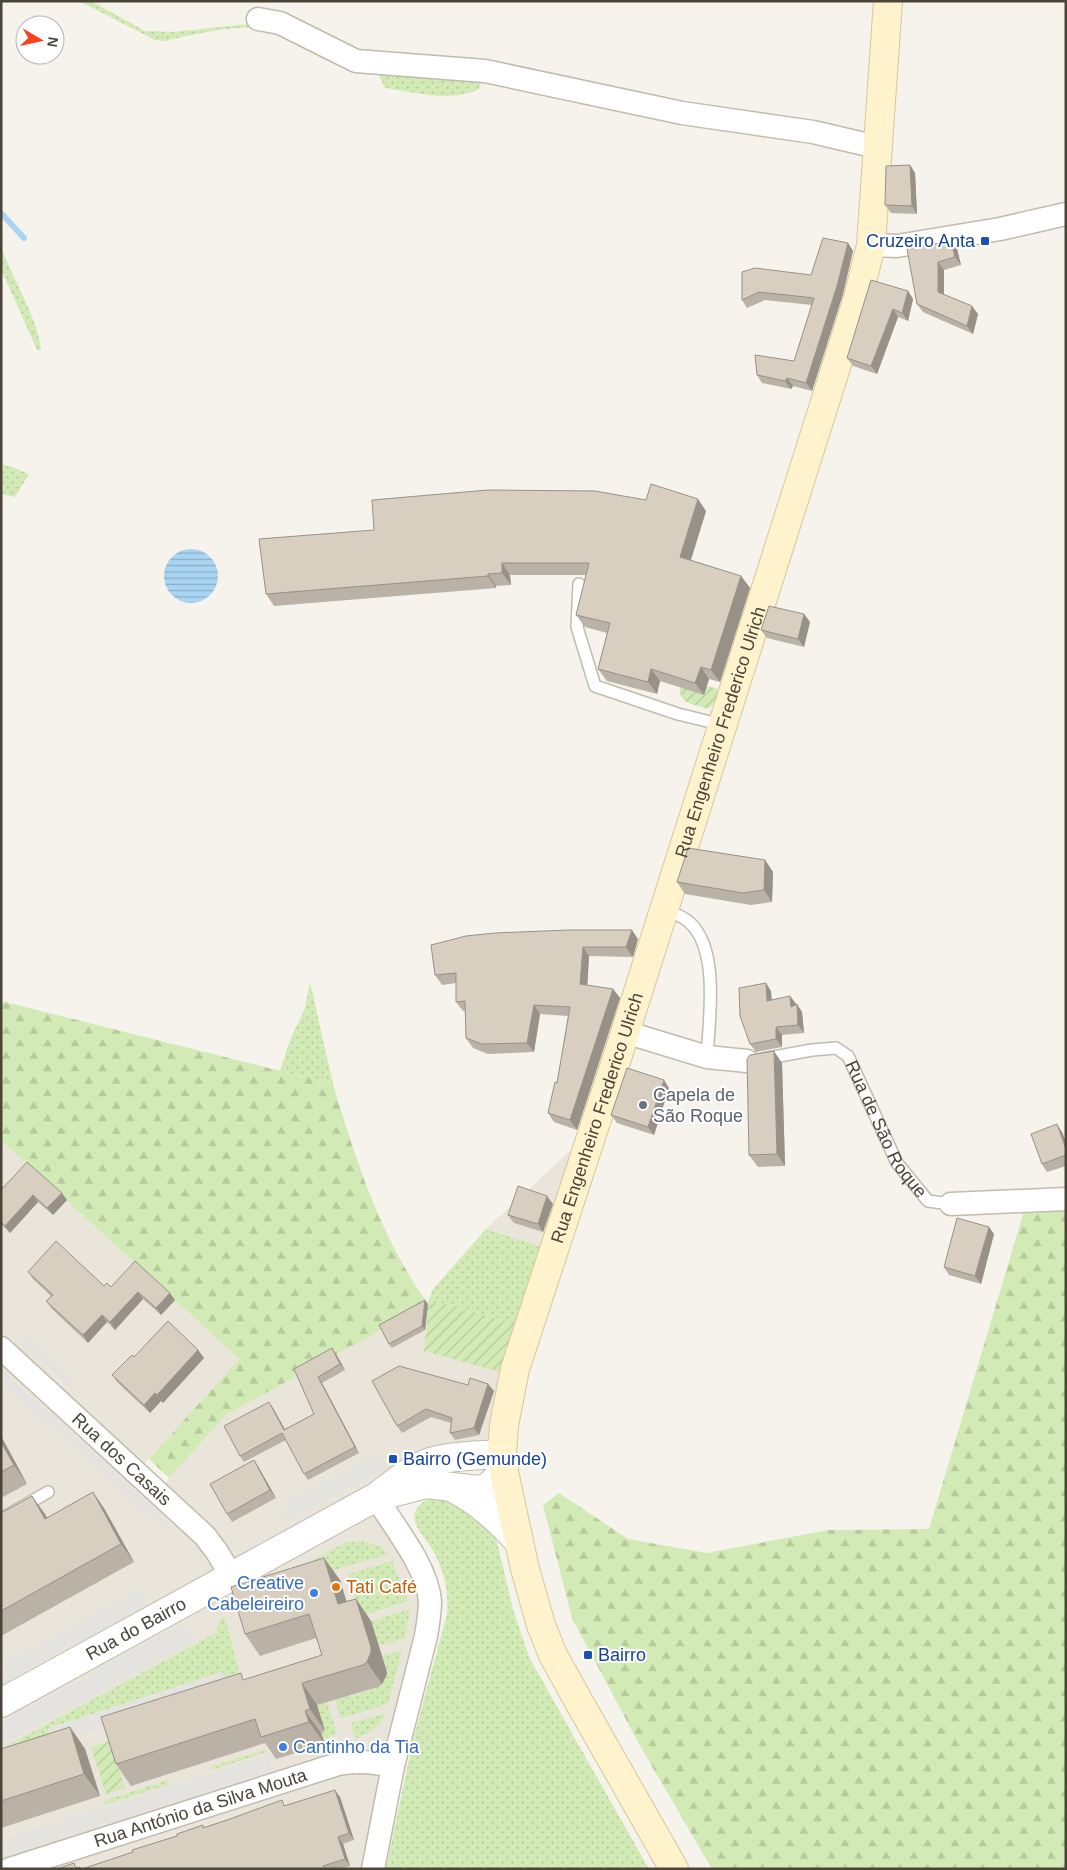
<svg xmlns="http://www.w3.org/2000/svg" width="1067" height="1870" font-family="Arial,sans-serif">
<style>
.residential{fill:#eae5da}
.grass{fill:url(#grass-dots)}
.forest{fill:url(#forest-firs)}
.garden{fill:url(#garden-furrows)}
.parking{fill:#e5e3e0}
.water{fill:url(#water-rules)}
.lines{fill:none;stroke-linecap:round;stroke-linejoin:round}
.stream{stroke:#a9d4f2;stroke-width:6}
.service-casing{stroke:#c2bbae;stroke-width:14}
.minor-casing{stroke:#c2bbae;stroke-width:25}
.tertiary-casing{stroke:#c2bbae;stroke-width:30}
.secondary-casing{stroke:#d6c79b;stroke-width:30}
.service{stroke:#fff;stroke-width:11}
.minor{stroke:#fff;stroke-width:22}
.tertiary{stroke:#fff;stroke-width:28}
.secondary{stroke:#fff3cd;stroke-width:28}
.wall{fill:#bab2a6}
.shaded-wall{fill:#979187}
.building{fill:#d8cfc1;stroke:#979187}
.transit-dot{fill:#1a4fb4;stroke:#fff;stroke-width:2}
.worship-dot{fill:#6b7280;stroke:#fff;stroke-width:2}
.food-dot{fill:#e8710a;stroke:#fff;stroke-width:2}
.shop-dot{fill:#3f7fe0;stroke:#fff;stroke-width:2}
.labels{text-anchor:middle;stroke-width:4;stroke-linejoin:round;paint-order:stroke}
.transit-label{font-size:18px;fill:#164399;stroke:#fff;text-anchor:start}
.street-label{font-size:18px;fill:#4b4439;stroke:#fff}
.worship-label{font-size:18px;fill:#5b616d;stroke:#fff;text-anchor:start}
.shop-label{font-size:18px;fill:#366cbe;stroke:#fff;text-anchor:end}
.food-label{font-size:18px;fill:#c56008;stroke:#fff;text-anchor:start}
</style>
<defs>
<pattern id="grass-dots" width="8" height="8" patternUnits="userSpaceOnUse" patternTransform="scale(1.25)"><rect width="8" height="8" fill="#d2eab5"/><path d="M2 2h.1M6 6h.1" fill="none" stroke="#b6ca9c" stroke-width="1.8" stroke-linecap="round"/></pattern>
<pattern id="forest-firs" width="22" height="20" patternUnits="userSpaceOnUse" patternTransform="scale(1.25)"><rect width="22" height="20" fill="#d2eab5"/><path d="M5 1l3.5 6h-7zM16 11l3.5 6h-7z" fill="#b6ca9c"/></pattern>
<pattern id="garden-furrows" width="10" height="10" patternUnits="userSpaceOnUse" patternTransform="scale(1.25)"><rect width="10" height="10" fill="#d2eab5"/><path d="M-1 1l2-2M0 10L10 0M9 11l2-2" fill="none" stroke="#b6ca9c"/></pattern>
<pattern id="water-rules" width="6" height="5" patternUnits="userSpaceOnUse" patternTransform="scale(1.25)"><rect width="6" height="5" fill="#a9d4f2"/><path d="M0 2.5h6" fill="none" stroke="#8caec5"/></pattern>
</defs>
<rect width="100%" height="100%" fill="#f6f3ec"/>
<path class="residential" d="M1,1140L239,1359L139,1470L1,1344Z
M573,1148L584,1152L551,1249L486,1229Z
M429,1299L526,1327L501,1452L432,1458L232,1574L161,1491L169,1478L226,1415L428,1304Z
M1,1351L203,1538L229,1576L1,1700Z
M376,1502L427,1600L392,1762L367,1757L1,1868V1707Z
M389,1770L368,1869H43L316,1775Z"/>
<path class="grass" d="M79,1H91L145,31L173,32L258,23L297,40L483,77L479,89C451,103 414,92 385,88L379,75L357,73L323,59L269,29C239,23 194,35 163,41L155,40Z
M1,247C12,277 39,321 41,350H37L1,269Z
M1,464L12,467L29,474L15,497L1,494Z
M310,982L333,1084L280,1071L290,1040L305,1008Z
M486,1229L540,1246L515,1324L429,1299L433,1289Z
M434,1497L458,1503L492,1531L497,1542L514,1613L530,1659L649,1869H386L413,1740L447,1614C449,1589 443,1566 429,1544C424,1537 417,1530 415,1521C412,1509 424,1499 434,1497Z
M359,1541L380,1546L389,1554L291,1583L288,1574L346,1542Z
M392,1561L408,1601L361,1616L348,1574Z
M410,1609L405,1638L379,1646L371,1621Z
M221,1618H225L242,1682L227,1686L222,1672L49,1728L48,1744L1,1749L216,1633Z
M402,1650L388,1704L341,1718L335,1700C348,1696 384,1691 386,1675C387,1669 384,1662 382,1656Z
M322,1687L337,1734L323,1739L321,1733L325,1732L315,1696Z
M386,1713C377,1728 372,1733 355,1738L351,1723Z
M266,1749L267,1752L212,1770L210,1767Z
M168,1780L170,1784L104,1805L103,1801Z"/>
<path class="forest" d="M1,1001L333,1084C356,1161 381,1238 428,1304L226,1415L169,1478L149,1459L239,1359L1,1140Z
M1066,1199V1869H712L639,1744L572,1618L543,1505L559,1493L628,1539L707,1553L828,1530L929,1529L1027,1201Z"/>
<path class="garden" d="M682,679L721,690L716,703L710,707L709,709C690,703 674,704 682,679Z
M429,1299L515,1324L500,1372L424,1351Z
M110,1741L125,1788L106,1794L91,1747Z"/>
<path class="parking" d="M30,1339L71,1377L70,1387L19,1340Z
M1,1369L167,1521L161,1527L1,1380Z
M379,1452L387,1467L283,1523L286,1503Z
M141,1589L149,1603L1,1684V1666Z
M183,1623L193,1641L1,1745V1723Z
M223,1672L227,1686L48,1744L49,1728Z
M268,1756L273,1771L1,1858V1841Z"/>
<path class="water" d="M164 576a27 27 0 1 1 54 0a27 27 0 1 1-54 0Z"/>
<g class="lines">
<path class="stream" d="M1,213L24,238"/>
<defs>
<g id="service">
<path d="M579,584L577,627L595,686L678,714L723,725"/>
<path d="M664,910C673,913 681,915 689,922C720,949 709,1020 707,1057"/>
<path id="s1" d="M763,1059L812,1050L836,1048L848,1056L897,1163L928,1201L951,1204"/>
<path d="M1,1519L48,1492"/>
</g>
<g id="minor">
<path d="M258,19L280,23L356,61L485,71L682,113L813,132L877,147"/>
<path d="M871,245L897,246L1000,229L1066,214"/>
<path d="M625,1032L707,1057L747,1061"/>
<path d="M951,1204L1066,1199"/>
<path id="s2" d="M1,1348L205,1536L217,1552L232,1577"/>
<path id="s3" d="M10,1869L338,1764C357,1760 375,1762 393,1766"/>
<path d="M373,1869L393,1766L426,1636C428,1624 430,1613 430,1601C427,1566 394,1527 376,1497"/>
</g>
<g id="tertiary">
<path d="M453,1488C480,1502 499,1520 519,1542"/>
<path d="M392,1493L426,1484L479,1490L488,1487L504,1472"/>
<path id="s4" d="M1,1703L376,1497C390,1487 405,1473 421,1466C443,1455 478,1456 502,1454"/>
</g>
<g id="secondary">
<path id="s5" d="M674,1869L579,1702L553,1655L541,1625L525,1569L504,1472L502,1454L504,1425L515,1369L618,1055L858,298L871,245L888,1"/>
</g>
</defs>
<use href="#service" class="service-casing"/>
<use href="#minor" class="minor-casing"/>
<use href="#tertiary" class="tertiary-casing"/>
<use href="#secondary" class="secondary-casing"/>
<use href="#service" class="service"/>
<use href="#minor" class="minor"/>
<use href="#tertiary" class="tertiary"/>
<use href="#secondary" class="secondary"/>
</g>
<path class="wall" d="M910,165L915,173L917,214L891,213L885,205Z
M848,243L853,251L843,294L812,391L793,386L791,389L762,383L757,375L794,361L812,305L765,300L747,308L742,300V272L811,275Z
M907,249H957L961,265L944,270V294L978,314L973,334L923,312L917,304Z
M908,291L913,299L908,321L898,317L877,374L853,366L847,358Z
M706,511L691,560L741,576L750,588L720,682L709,679L704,695L660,681L657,694L607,681L598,669L607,633L585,627L576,615L586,575H510L511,585L496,586V588L274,606L266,594Z
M804,614L810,622L804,647L767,638L761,630Z
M765,860L773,872L772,902L751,905L685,894L677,882Z
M638,939L633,957L589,956L587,985L613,989L620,998L577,1130L554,1122L548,1113L557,1083L568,1016L540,1014L534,1052L488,1054L473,1048L466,1038L465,1011H463L456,1002V983L442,985L435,975L431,945Z
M771,991L772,1000L790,996L802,1012L804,1033L782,1035V1047L756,1052L750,1044Z
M782,1063L785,1166L758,1167L749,1155Z
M669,1088L654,1135L617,1123L611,1115Z
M1062,1132L1066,1142V1166L1047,1172L1042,1164Z
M1,1188H3L67,1200L53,1215L38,1202L10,1233L2,1225L1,1226Z
M553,1204L543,1232L514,1223L508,1215Z
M994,1234L981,1284L949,1275L944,1267Z
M28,1272L104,1286L111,1287L175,1300L161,1315L143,1299L115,1330L107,1322L88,1343L52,1309L46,1301L51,1296L33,1279Z
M428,1304L425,1330L392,1348L389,1344Z
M198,1350L204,1358L163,1403L161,1401L150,1413L118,1383L112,1375L134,1357Z
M336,1354L345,1370L322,1383L359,1453L308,1480L304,1474L286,1440L244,1462L240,1456L273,1408L285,1429L314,1414L294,1369Z
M488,1384L494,1391L479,1435L455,1440L450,1433L451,1423L431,1417L402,1433L397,1426L468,1385Z
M1,1436L27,1484L1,1498Z
M254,1460L259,1468L276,1498L232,1522L227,1514Z
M93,1492L105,1510L134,1562L1,1636V1513L32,1496L47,1518Z
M324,1558L340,1580L346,1601L356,1599L371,1621L386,1669L387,1674L382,1684L378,1687L317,1705L325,1731L321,1733L325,1744L276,1759L265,1743L131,1786L116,1764L246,1679L322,1655L316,1638L260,1656L245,1634Z
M70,1727L85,1749L100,1796L1,1828V1749Z
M340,1797L354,1840L343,1844L350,1866L341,1869H82L133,1852L204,1827L286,1805Z"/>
<path class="shaded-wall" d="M910,165L915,173L917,214L912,206Z
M951,241L957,249L961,265L955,257Z
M848,243L853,251L843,294L812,391L806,383Z
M938,262L944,270V300L938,292Z
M908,291L913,299L908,321L902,313Z
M972,306L978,314L973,334L967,326Z
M893,309L898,317L877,374L871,366Z
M787,378L793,386L791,389L785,381Z
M698,499L706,511L688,569L680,557Z
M502,563L510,575L511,585L502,573Z
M488,574L496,586V588L488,576Z
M741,576L750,588L720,682L711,670Z
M804,614L810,622L804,647L798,639Z
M701,667L709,679L704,695L695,683Z
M651,669L660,681L657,694L648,682Z
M765,860L773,872L772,902L764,890Z
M632,930L638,939L633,957L626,947Z
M583,947L589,956L587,994L580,984Z
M766,983L771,991L772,1009L767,1001Z
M613,989L620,998L577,1130L570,1120Z
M790,996L796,1004V1015L791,1007Z
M797,1004L802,1012L804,1033L798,1025Z
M534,1005L540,1014L534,1052L527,1043Z
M776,1027L782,1035V1047L776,1039Z
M774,1051L782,1063L785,1166L777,1154Z
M664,1080L669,1088L654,1135L648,1127Z
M1057,1124L1062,1132L1066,1142V1149Z
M62,1193L67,1200L53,1215L47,1208Z
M33,1195L38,1202L10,1233L5,1226Z
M547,1196L553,1204L543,1232L538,1224Z
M989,1227L994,1234L981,1284L975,1276Z
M138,1292L143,1299L115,1330L110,1322Z
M170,1293L175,1300L161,1315L156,1308Z
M425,1300L428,1304L425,1330L422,1326Z
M102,1315L107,1322L88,1343L83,1335Z
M332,1348L336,1354L345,1370L340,1364Z
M198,1350L204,1358L163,1403L157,1395Z
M318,1377L322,1383L359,1453L355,1447Z
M488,1384L494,1391L479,1435L474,1428Z
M155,1393L161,1401L150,1413L144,1405Z
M269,1402L273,1408L288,1436L284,1430Z
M1,1436L27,1484L14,1465L1,1442Z
M254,1460L259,1468L276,1498L270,1490Z
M93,1492L105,1510L134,1562L121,1544Z
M32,1496L45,1514L58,1537L45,1519Z
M324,1558L340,1580L354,1626L338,1604Z
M356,1599L371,1621L386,1669L387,1674L382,1684L367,1662Z
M302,1683L317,1705L325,1731L310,1709Z
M305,1711L321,1733L325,1744L309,1722Z
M70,1727L85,1749L100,1796L84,1774Z
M335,1790L340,1797L354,1840L349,1833Z
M338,1837L343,1844L350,1866L345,1859Z"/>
<path class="building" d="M910,165L912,206L885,205L886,166Z
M823,238L848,243L837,286L806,383L787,378L785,381L757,375L755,355L794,361L814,298L759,292L742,300V272L755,268L811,275Z
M951,241L955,257L938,262V292L972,306L967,326L917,304L907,249Z
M871,280L908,291L902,313L893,309L871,366L847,358Z
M651,484L698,499L680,557L741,576L711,670L701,667L695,683L651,669L648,682L598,669L610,623L576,615L589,563H502V573L488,574V576L266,594L259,539L374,530L372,500L488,490L595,491L646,500Z
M769,606L804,614L798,639L761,630Z
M688,848L765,860L764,890L743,893L677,882Z
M569,930H632L626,947H583L580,984L613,989L570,1120L548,1113L555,1082L557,1083L570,1007L534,1005L527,1043L482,1044L466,1038L465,1001L456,1002V973L435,975L431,945L466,936L495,933Z
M766,983L767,1001L790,996L791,1007L797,1004L798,1025L776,1027V1039L750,1044L740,1016L739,988Z
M774,1051L777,1154L749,1155L747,1059L750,1055Z
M627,1068L664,1080L648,1127L611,1115Z
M1057,1124L1066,1149V1155L1042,1164L1031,1134Z
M27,1162L62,1193L47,1208L33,1195L5,1226L1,1222V1188L2,1187L3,1188Z
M518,1186L547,1196L538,1224L508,1215Z
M957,1218L989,1227L975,1276L944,1267Z
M56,1241L104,1286L107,1283L111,1287L135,1261L170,1293L156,1308L138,1292L110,1322L102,1315L83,1335L46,1301L53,1295L28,1272Z
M425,1300L422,1326L389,1344L379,1325Z
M168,1321L198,1350L157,1395L155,1393L144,1405L112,1375L132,1355L134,1357Z
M332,1348L340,1364L318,1377L355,1447L304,1474L282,1433L240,1456L224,1426L269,1402L284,1430L314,1414L294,1369Z
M399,1366L468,1385L470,1378L488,1384L474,1428L450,1433L452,1418L426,1409L397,1426L372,1381Z
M1,1442L14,1465L1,1472Z
M254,1460L270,1490L227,1514L210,1484Z
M93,1492L121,1544L1,1611V1513L32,1496L45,1519Z
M324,1558L338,1604L356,1599L371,1647V1652L367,1662L363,1665L302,1683L310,1709L305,1711L309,1722L261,1737L255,1719L116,1764L101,1717L241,1673L243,1680L322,1655L309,1614L245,1634L231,1587Z
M70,1727L84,1774L1,1801V1749Z
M335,1790L349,1833L338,1837L345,1859L323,1866L324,1869H82L133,1852L132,1850L177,1836V1834L203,1825V1828L230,1819L282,1800L284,1806Z
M74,1863L76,1868L80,1867V1869H57Z"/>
<g class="transit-dot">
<rect x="980" y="236" width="10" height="10" rx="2.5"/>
<rect x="388" y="1454" width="10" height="10" rx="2.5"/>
<rect x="583" y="1650" width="10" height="10" rx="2.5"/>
</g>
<circle class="worship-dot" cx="643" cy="1105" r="5"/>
<circle class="food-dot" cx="336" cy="1587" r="5"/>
<g class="shop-dot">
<circle cx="314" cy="1593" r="5"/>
<circle cx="283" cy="1747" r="5"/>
</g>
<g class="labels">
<g class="transit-label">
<text x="975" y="247" text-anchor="end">Cruzeiro Anta</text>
<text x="403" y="1465">Bairro (Gemunde)</text>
<text x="598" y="1661">Bairro</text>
</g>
<g class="street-label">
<text dy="6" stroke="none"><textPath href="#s5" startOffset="1209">Rua Engenheiro Frederico Ulrich</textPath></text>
<text dy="6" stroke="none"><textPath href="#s5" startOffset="804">Rua Engenheiro Frederico Ulrich</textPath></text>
<text dy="6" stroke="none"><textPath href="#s1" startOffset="171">Rua de São Roque</textPath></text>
<text dy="6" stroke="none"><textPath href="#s2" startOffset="164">Rua dos Casais</textPath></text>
<text dy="6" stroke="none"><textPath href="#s4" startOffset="154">Rua do Bairro</textPath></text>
<text dy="6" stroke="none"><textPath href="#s3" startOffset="200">Rua António da Silva Mouta</textPath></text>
</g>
<g class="worship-label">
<text x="653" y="1101">Capela de<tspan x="653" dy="21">São Roque</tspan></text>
</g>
<g class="shop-label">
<text x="304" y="1589">Creative<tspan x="304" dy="21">Cabeleireiro</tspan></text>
<text x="293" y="1753" text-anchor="start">Cantinho da Tia</text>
</g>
<g class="food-label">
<text x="346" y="1593">Tati Café</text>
</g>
</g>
<rect width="1067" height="1870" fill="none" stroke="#4b4439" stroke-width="5"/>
<g transform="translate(40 40) rotate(99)"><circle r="24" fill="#ffffff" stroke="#b7b4b0"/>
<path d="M0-4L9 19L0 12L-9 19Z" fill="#fc3f1d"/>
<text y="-8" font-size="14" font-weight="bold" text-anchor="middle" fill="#4b4439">N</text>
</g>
</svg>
